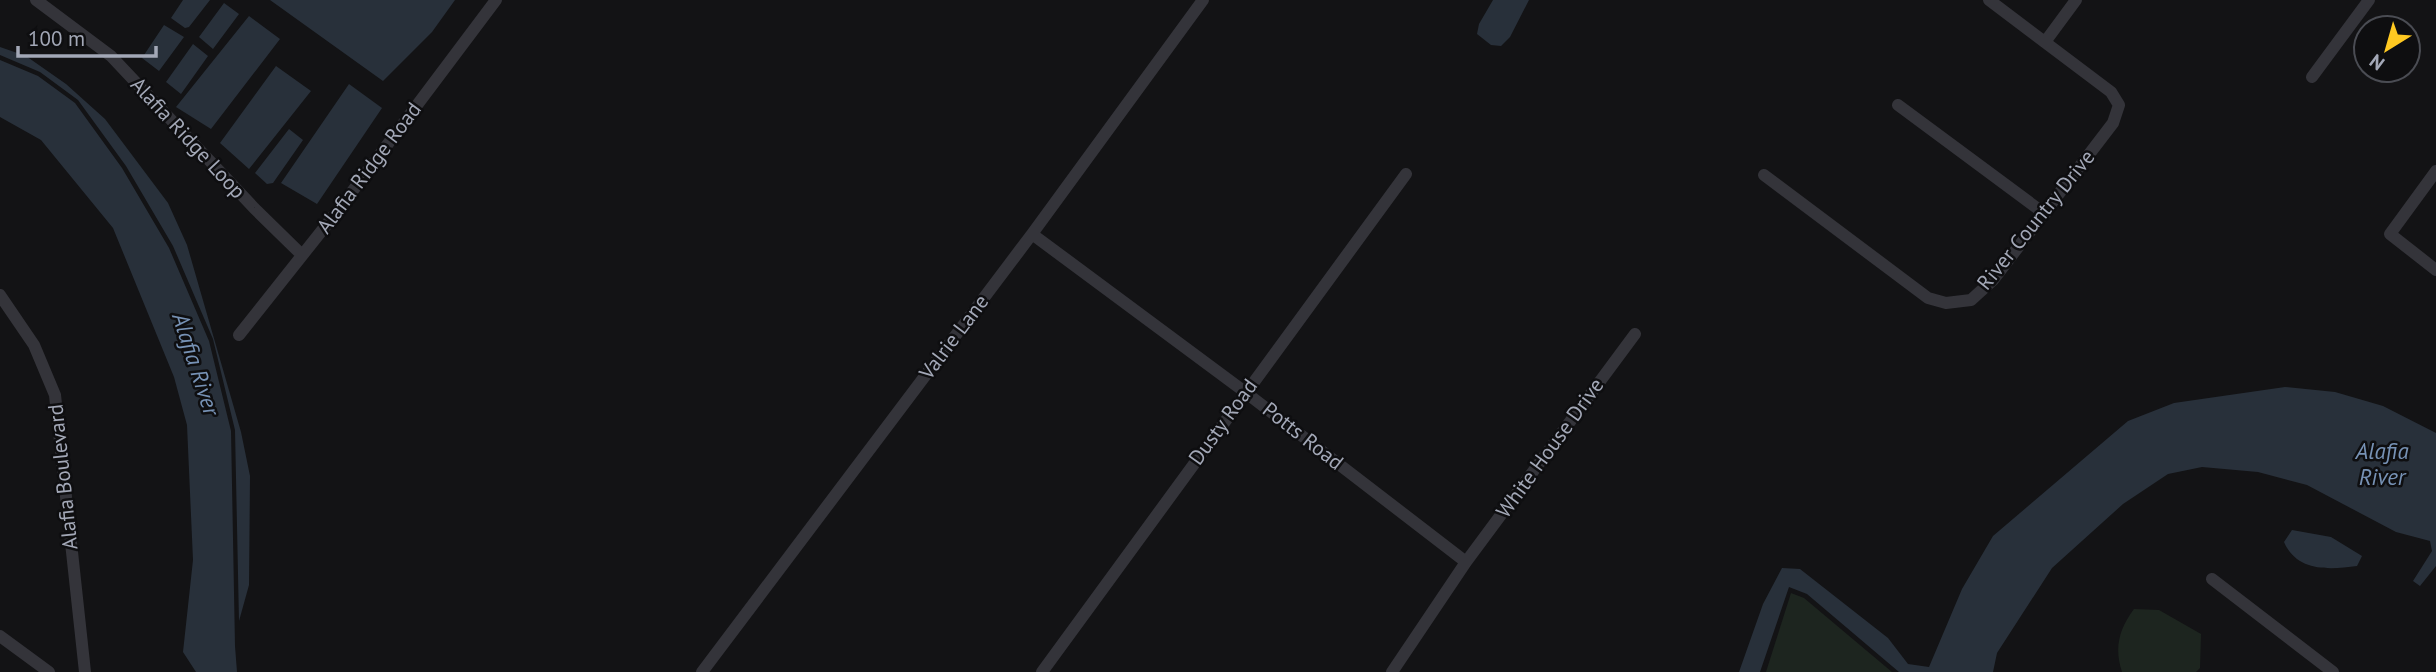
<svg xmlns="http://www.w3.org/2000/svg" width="2436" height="672" font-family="'PT Sans',sans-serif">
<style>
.green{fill:#1d251f}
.water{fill:#28303a}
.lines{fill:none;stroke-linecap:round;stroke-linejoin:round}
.minor{stroke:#34343a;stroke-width:12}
.labels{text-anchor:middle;stroke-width:5;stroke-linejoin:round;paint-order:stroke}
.street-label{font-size:21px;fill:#a3a8b7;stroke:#0e0e10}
.water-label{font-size:23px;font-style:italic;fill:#7792b5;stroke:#0e0e10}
</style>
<rect width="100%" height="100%" fill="#131315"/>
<path class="green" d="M1791,593L1804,598L1892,672H1766Z
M2134,609L2159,610L2201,634L2200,668L2196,672H2122C2114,648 2119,629 2134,609Z"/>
<path class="water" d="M183,0H210L189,27L185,28L171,18Z
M270,0H455L432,32L383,81Z
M1493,0H1529L1510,37L1501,46L1491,45L1477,34L1479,24Z
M224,3L239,14L213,49L199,37Z
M249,16L280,39L211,129L176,107Z
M164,25L184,37L159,71L142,58Z
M193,44L208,56L181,94L166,82Z
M0,47L26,56L66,84L105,119L168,203L187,245L241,432L250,476L249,585L239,621L235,430L213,339L173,246L126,166L78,100L40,72L0,55Z
M0,60L38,76L75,103L122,168L169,248L209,341L231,431L235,646L237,672H196L183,652L193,560L187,425L174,377L113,228L41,140L0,117Z
M276,66L311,91L249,169L220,143Z
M349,84L382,108L317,204L281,183Z
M289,129L303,140L273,183L267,184L255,173Z
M2285,387L2335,392L2383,406L2436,433V566L2420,586L2413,581L2432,551L2430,541L2396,532L2307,485L2258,472L2202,467L2168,474L2123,504L2052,568L1997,653L1993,672H1899L1807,594L1789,587L1760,672H1739L1763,604L1782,568L1800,569L1888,638L1908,664L1929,667L1962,589L1993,536L2128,421L2174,403Z
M2292,530L2331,537L2362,556L2357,566C2329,570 2297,572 2284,542Z"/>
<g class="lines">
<path class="minor" d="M36,0L111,56L254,208L302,255
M2045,42L2076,0
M2312,77L2369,0
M1898,105L2045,214
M2436,171L2390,234L2436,270
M1764,175L1928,298L1946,303L1971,300L1993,280L2113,123L2119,105L2111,92L1989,0
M1032,234L1245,392L1466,562
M0,295L34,345L55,395L85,672
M239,335L339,209L496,0
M2212,579L2333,672
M0,636L49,672
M702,672L1032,234L1203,0
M1042,672L1406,174
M1392,672L1466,562L1635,334"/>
</g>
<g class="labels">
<g class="street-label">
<text transform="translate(188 138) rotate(47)" y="7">Alafia Ridge Loop</text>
<text transform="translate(369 168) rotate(-53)" y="7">Alafia Ridge Road</text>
<text transform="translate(2036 220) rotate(-51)" y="7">River Country Drive</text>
<text transform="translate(954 337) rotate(-53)" y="7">Valrie Lane</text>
<text transform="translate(1223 422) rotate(-54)" y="7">Dusty Road</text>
<text transform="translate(1303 436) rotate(38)" y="7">Potts Road</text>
<text transform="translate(1550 448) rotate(-54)" y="7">White House Drive</text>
<text transform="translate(63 477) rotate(-96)" y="7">Alafia Boulevard</text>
</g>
<g class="water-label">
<text transform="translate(196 364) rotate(72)" y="8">Alafia River</text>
<text x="2382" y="459">Alafia<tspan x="2382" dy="26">River</tspan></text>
</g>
</g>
<g transform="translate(2387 49) rotate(217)"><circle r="33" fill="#0e0e10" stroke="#4a4c53" stroke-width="2"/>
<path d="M0-5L12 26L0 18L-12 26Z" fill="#ffc921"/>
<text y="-10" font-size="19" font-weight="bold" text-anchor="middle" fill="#a3a8b7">N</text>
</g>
<path d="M18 46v10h138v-10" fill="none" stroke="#a3a8b7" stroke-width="3.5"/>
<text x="28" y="46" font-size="21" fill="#a3a8b7" stroke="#0e0e10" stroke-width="5" paint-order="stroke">100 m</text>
</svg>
